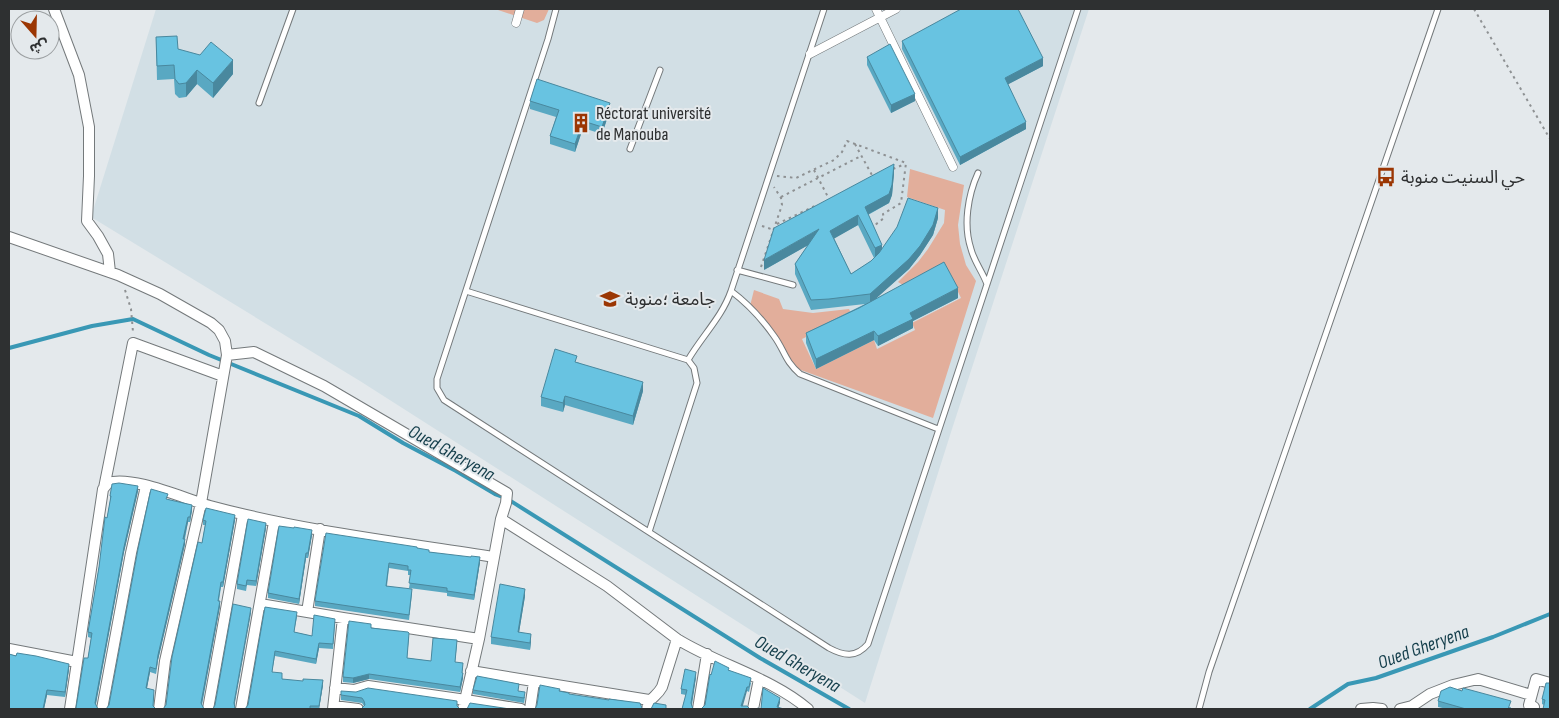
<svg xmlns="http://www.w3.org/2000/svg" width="1559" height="718" font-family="'Sofia Sans Condensed','Noto Sans Arabic',sans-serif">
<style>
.built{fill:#d2dfe5}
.green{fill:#e2ae9b}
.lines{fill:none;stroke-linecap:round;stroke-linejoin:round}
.stream{stroke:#3998b5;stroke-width:4}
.service-casing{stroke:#74797b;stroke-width:7}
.pedestrian-casing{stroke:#74797b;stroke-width:9}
.minor-casing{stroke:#74797b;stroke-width:12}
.path{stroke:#8e9193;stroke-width:2;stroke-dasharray:2.5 4;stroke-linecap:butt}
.service{stroke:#fff;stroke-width:5}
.pedestrian{stroke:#fff;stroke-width:8}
.minor{stroke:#fff;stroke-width:10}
.wall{fill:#59a8c2;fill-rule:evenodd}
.shaded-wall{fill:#49889e}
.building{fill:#68c3e1;stroke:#49889e}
.labels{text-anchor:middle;stroke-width:4;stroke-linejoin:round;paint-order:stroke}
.poi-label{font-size:18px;fill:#2e3031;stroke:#e4e9ec;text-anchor:start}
.water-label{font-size:19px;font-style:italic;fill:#143e4b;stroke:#e4e9ec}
</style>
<rect width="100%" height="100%" fill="#e4e9ec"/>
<path class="built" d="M156,9H1089L952,429L865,703L360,381L91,217Z"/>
<path class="green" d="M495,9H549L544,20L537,23Z
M910,169L964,185L958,225L960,244L966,265L976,281L933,418L798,369L782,351L750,306L754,290L779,299L783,309L813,313L849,309L852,315L802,339L816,369L874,340L877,349L915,330L912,323L961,298L946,267L903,285L898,282L918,262L928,249L944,223L945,210L907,197Z"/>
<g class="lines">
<path class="stream" d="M9,348L92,326L133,319L209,355L359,416L403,443L456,471L495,494L506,498L760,658L849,709
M1310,709L1348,684L1376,678L1493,637L1550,614"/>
<defs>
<path id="service" d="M556,9L548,39L437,379V388L444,400L829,648C844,656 856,658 868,644L1078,9
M824,9L731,291C747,303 762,319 774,336C785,351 784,360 800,374L938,429
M259,103L293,9
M630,149L660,70
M978,173C968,195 963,225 971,249C974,261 982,271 987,284
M737,270L793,285
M466,291L688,360
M649,532L697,383L694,368L688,360C702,336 722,317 731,291
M1199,709L1209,672L1438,9"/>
<path id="pedestrian" d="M876,9L953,167
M516,23L520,9
M810,54L896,9"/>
<path id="minor" d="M54,9L79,75L89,127V176L87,221L98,236L108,254L110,272
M9,237L118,275L160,294L211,323L219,330L225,341L227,355L201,503L165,661L159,709
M227,355L254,352L324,386L507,493L506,503L501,519L607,586L677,639C719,665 770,677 808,709
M104,488L133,343L223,376
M260,604L343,618L479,639
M307,612L320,529
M9,649L77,662
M471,671L649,700
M335,688L354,690L368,686L466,700L521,709
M334,706L358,709
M70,709L102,496L103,489L108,483C132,475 185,499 210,506C303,531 399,542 494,557
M102,709L131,553L146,486
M208,709L243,515
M241,709L274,522
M333,709L343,618
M463,709L479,639L501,519
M530,709L534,682
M647,709C650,696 656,698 662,687L677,639
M698,709L707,654
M753,709L759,679
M1361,709L1373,708L1382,709
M1400,709L1412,706L1430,694L1453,685L1478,679L1531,695
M1533,709L1534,707L1529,705L1536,679L1550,683"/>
</defs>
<use href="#service" class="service-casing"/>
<use href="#pedestrian" class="pedestrian-casing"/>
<use href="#minor" class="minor-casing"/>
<path class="path" d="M1474,9L1550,139
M855,144L873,177
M893,169L905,164
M814,170L829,199
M777,176L796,178L834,160L842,152L847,141L906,163L901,203L883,214L884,218L875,225
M781,197L861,156
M777,224L817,205
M762,226L774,230
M761,267L782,205L781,198L774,187
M125,290L131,309L133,332"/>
<use href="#service" class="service"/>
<use href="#pedestrian" class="pedestrian"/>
<use href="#minor" class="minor"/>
</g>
<path class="wall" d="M156,37L178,49L233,74L213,98L197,84L186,97L179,98L175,94L174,79L157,80Z
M902,41L1043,66L1008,84L1026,129L960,165L902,49Z
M867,57L915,101L891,113L867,65Z
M530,101L610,110L602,134L583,128L575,152L550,144V136L556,117L530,109Z
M894,173L892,195L889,203L868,215L882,249L938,218L933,235L920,255L909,269L876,298H958L913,321V328L878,346L874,340L816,369L806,343V333L865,304L811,310L795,274V264L808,245L764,270ZM858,225L874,258L871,261L851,274L834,238Z
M577,362L643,391L633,425L565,405L563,412L541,406V397Z
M138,491L124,552L96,704L76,708L88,658L91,638L88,637V632L110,501V496Z
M168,499L192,510L190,522H188L185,539V544L158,660L156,674L150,672L147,688L154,695L153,707L109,705Z
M203,520H235L223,587H221L219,601L220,606L202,705L203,709L166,705L202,543L205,525H203Z
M266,528L256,586L247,585L246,591L237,589V584Z
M294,528L312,535L308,558H306L299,604L268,598V593Z
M417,548L429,552L480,562L474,600L447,596V593L409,588L411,575H408V571L389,568L387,586L412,594L409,620L315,606V601Z
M525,596L519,632L531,641L530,650L491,644V637Z
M265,607L297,617L294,632L312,636L335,624L333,649L319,648L316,664L275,656L272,672L282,679L323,685L319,709H245L248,705Z
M371,628L409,637L407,658L431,661L457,645L455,662L463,668L462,673L463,678L460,692L369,679L353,683L343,682V677Z
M69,669L65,697L47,695L44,709H9Z
M729,670L751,683L749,692L747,691L705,705L711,675Z
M696,677L692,705L693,709H682L686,695L681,694V689Z
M1550,683L1544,705L1542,704V699Z
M473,690L525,697L524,703L473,694Z
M341,695L457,707L364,706L362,703L341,700Z
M1438,701L1511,707L1510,709H1447L1438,707Z"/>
<path class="shaded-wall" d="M1043,58V66L1005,86V78Z
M233,60V74L213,98V83Z
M197,70V84L186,97V83Z
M915,94V101L891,113V105Z
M610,103V110L602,134V127Z
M583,121V128L575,152V144Z
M1026,122V129L960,165V157Z
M894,164V173L892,195L889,203L865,216V207Z
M938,208V218L933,235L920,255L909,269L870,304V294Z
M858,215V225L830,241V231Z
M819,229V239L764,270V260Z
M882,245V255L875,258V248Z
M958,288V298L913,321V328L878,346V336L910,313Z
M874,331V340L816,369V359Z
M643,382V391L633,425V416Z
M565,396V405L563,412V403Z
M138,486V491L124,552L95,708V703L124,547Z
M192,505V510L190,522V517Z
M235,515V520L223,587V582Z
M188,517V522L183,544V539Z
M266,523V528L256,586V581Z
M312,530V535L308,558V553Z
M185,539V544L158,660L156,674L158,655Z
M306,553V558L299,604V599Z
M480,557V562L474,600V595Z
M525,589V596L518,639V632Z
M220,601V606L201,708V703Z
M251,608V613L234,708V703Z
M531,634V641L530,650V643Z
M319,643V648L316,664V659Z
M69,664V669L65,697V692Z
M150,667V672L146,693V688Z
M696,672V677L691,708V703Z
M463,673V678L460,692V687Z
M369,674V679L353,683V678Z
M323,680V685L319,709V706Z
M747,687V691L742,709L741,706Z
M47,690V695L44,709H43Z
M780,698V703L778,709L777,707Z"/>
<path class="building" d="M961,9H1018L1043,58L1005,78L1026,122L960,157L902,41Z
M177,36L178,49L200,55L211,42L233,60L213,83L197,70L186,83L179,84L175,79L174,65L157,66L156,37Z
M890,44L915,94L891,105L867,57Z
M537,79L610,103L602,127L583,121L575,144L550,136L559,110L530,101Z
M894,164L892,185L889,194L865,207L882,245L875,248L858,215L830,231L851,274L871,261L879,253L897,227L908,198L938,208L933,225L920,246L909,259L870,294L829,299L811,300L795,264L819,229L764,260L774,228Z
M944,262L958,288L910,313L913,319L878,336L874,331L816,359L806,333L859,308Z
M555,349L577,356L575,362L643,382L633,416L565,396L563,403L541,397Z
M119,483L138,486L124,547L95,703L98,709H74L76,708L84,658H88L92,633L88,632L99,567L105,517L107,518L111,496H110L112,484Z
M151,489L168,494L166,499L192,505L190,517H188L183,539H185L158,655L156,669L150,667L146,688L154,690L153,706L156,709H106L109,705L138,549Z
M206,508L235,515L223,582H221L218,601H220L201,703L204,709H163L166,705L172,657L198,542L202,543L206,521L203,520Z
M248,519L266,523L256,581L247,580L246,586L237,584Z
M279,526L294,528V527L312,530L308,553H306L299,599L268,593Z
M326,533L417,547V548L429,550V552L471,557V556L480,557L474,595L447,591V588L409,583L411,570H408V566L389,563L386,586L412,589L409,615L315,601Z
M500,584L525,589L518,632L531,634L530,643L491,637Z
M233,604L251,608L234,703L235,708H234V709H212H213L215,705Z
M265,607L297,612L294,632L312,636L314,615L335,619L333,644L319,643L316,659L275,651L272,672L282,673V679L303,681V679L323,680L319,706H310V709H245L248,705Z
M349,621L371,624V628L408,632L409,633L407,658L431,661L433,638L457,640L455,662L463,663L462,673H463L460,687L369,674L353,678L343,677Z
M17,653L36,656L69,664L65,692L47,690L43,709H9V654L16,656Z
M715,661L729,668L728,670L751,678L749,687H747L741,706H747L750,709H701L705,705L710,674L711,675Z
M685,669L696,672L691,703L693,709H694H682L687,690L681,689Z
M477,676L519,684L518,691L525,692L524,698L473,690Z
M1546,683H1550V709H1543L1545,700L1542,699Z
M540,685L560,689L559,691L569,693V694L609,700V699L640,703L642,708L643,709H533H535L537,705Z
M1450,687L1462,691L1463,688L1511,701L1508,709H1466L1438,701L1441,691Z
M368,688L457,701V706L460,709H361L365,705L364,701L362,698L341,695V691L356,692Z
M763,688L780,698L777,707L784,709H756L758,708L761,709Z
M470,703L510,709H467Z
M654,703L666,705V709H651Z"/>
<defs>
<symbol id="building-bare" viewBox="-9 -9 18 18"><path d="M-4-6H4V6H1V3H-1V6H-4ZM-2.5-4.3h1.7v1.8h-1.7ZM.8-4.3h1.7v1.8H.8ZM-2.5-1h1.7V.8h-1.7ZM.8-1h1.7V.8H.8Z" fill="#9b3603" stroke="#e4e9ec" stroke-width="2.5" paint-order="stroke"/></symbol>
<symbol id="bus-bare" viewBox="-9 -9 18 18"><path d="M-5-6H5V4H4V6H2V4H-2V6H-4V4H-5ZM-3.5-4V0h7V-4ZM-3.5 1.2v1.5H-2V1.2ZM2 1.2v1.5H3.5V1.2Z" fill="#9b3603" stroke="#e4e9ec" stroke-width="2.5" paint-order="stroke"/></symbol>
<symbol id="university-bare" viewBox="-9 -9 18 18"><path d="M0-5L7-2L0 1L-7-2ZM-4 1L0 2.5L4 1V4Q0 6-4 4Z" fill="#9b3603" stroke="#e4e9ec" stroke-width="2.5" paint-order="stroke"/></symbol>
</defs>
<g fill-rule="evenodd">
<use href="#building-bare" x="567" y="109" width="28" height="28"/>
<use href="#bus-bare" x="1372" y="163" width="28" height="28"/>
<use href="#university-bare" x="596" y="285" width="28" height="28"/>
</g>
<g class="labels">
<g class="poi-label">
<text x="596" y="119">Réctorat université<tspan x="596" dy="21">de Manouba</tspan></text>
<text x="1401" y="183">حي السنيت منوبة</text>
<text x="625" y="305">جامعة ؛منوبة</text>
</g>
<g class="water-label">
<text transform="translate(452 452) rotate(29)" y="7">Oued Gheryena</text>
<text transform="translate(1423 646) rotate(-20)" y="7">Oued Gheryena</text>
<text transform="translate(798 663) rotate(30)" y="7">Oued Gheryena</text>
</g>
</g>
<rect width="1559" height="718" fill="none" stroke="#2e3031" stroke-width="20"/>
<g transform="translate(35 35) rotate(160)"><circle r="24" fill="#e4e9ec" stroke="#9b9fa1"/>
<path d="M0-4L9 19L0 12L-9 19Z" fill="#9b3603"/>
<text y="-8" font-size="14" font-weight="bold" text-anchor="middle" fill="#2e3031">ش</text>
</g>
</svg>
